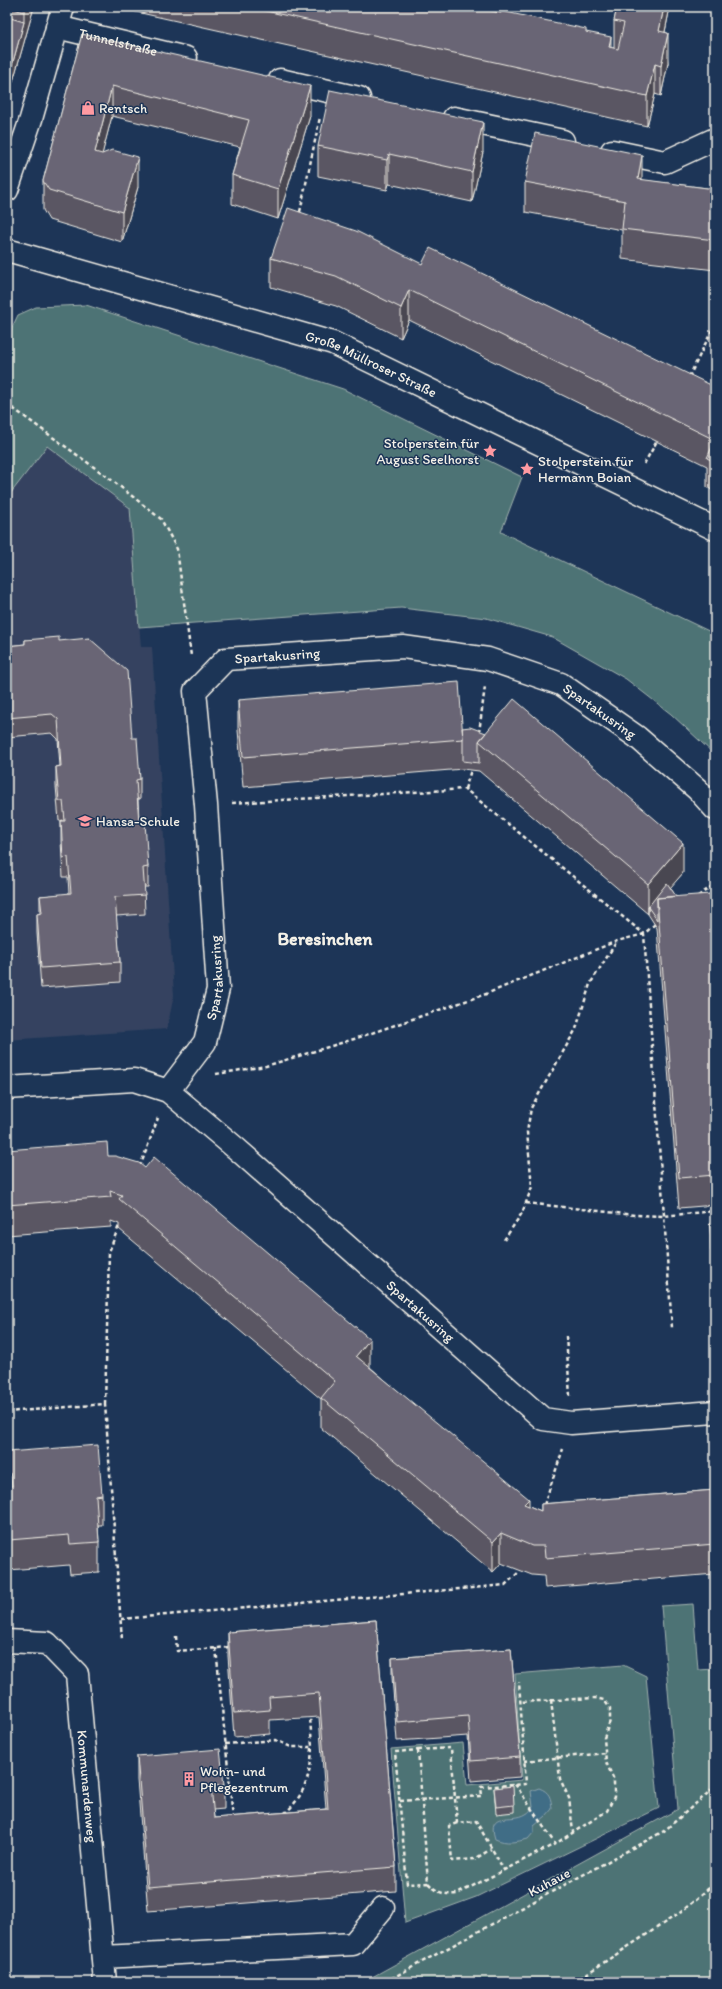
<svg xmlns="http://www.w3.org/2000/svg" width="722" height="1989" font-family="Itim,sans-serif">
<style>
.built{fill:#344360}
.green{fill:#4e7375;stroke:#a1b2ae}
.water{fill:#416d86;stroke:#89a2ad}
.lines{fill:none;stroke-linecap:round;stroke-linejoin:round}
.minor-casing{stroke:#f4f1e8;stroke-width:25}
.path{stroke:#f4f1e8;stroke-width:2.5;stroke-dasharray:4 3;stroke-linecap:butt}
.minor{stroke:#1d3557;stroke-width:22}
.wall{fill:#5a5764;stroke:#f4f1e8}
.shaded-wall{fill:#4a4751;stroke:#f4f1e8}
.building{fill:#696574;stroke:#f4f1e8}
.labels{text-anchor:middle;stroke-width:3;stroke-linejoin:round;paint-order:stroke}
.street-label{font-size:14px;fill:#f4f1e8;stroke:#1d3557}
.poi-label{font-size:14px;fill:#f4f1e8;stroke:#1d3557;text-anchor:start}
.district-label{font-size:18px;font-weight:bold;fill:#f4f1e8;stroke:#1d3557}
</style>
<rect width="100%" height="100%" fill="#1d3557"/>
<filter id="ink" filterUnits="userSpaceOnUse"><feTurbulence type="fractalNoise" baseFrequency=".025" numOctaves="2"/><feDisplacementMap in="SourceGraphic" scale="8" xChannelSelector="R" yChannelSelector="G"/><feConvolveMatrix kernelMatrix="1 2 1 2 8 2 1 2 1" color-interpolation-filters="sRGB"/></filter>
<g filter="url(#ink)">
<path class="built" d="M47,446L130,508L141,647H152L174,995L167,1029L7,1040V498Z"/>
<path class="green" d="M86,305L343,389L522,477L501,532L715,634V755L671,714L626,679L552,637L486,618L401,608L139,627L130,508L47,446L7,498V338L18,315L36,307Z
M693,1604L698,1670L715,1669V1982H363L678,1809L661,1606Z
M623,1665L646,1676L659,1808L476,1897L405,1923L391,1749L463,1743L467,1785L522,1780L515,1674Z"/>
<path class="water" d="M539,1788C550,1792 551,1798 552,1809L546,1816L534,1826V1832L528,1839C516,1842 507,1844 495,1839C486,1809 512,1823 526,1814C529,1813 531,1809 533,1807L531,1791Z"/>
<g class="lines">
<defs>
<g id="minor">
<path id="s1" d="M57,27L186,58"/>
<path d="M280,80L359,98"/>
<path d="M454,118L563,141"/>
<path d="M612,151L665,162L715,139"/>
<path d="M7,190L31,119L63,7"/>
<path id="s2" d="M7,250L333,343L715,529"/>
<path id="s3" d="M7,1088L134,1080L168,1091L238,1150L543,1419L571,1423L715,1412"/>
<path id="s4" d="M168,1091L205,1042L218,989L206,805L195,691L226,659L403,647L488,659L561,684L637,737L697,789L715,809"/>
<path id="s5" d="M7,1641L47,1643L77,1674L105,1982"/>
<path d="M103,1957L353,1944L383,1908"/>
</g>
</defs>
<use href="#minor" class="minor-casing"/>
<path class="path" d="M300,212L320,117
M689,377L715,324
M7,404L113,481L161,519L177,549L191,656
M644,464L657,441
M479,733L485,686
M465,789L471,770
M232,803L465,789L644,934L672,1328
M698,896L715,884
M216,1074L266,1066L354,1039L486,994L617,941L644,934L655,924
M140,1167L158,1118
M526,1203L635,1215L663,1216L715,1211
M504,1240L522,1213L532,1187L527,1132L531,1108L576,1029L590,984L617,941
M566,1336L570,1396
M105,1404L109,1252L120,1223
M7,1412L105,1404L122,1640
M544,1505L563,1449
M121,1619L505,1585L520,1571
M176,1636L177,1651L230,1647
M216,1648L233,1818
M551,1700L560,1779L569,1798L573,1832
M225,1744L276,1740L291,1747H312L310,1717
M418,1750L428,1883L407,1884L395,1752Z
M418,1750L451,1748L457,1823L476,1821L504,1870
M524,1761L606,1753
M515,1784L555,1844
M400,1801L482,1796L481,1787L526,1784L519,1682
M284,1814C305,1796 311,1774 312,1747
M457,1823L449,1826L452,1861L475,1859L491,1849
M428,1883C438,1893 444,1895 457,1894L555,1844L607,1811L614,1797V1780L606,1762L604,1738L610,1721V1708L604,1700L595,1698L520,1702
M385,1982L664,1831L715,1787
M574,1982L681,1912L715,1883"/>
<use href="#minor" class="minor"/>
</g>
<path class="wall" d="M7,7H34L8,99H7Z
M114,7H473L586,32L611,48H614V21L617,7H670L665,32L668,63L661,96L655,94L647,126Z
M82,34L310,116L278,219L232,204V175L240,147L112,116L102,154L138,187L122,242L49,220L43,210V181Z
M318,146L483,152L472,202L389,184L387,190L318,176Z
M642,180L715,189V270L622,259V230L525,212V182Z
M271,258L422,264L715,387V492L707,487V466L409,320L401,338L336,306L271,287Z
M25,640L59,641L132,738L140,779V799H138L139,822L148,867V887H144L145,914L116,916L120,962V982L41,988L37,933V914H40V896L69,894L68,877H63L61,841V821H63V820L59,821L56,786V767L60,766L58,739L52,733L7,737V646L25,644Z
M238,700L462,728L683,873L670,887L715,962V1205L679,1208L657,928L648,914L479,771L463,769L243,787L238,730Z
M7,1150L108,1156L370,1367L529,1506L541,1511V1504L715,1490V1574L545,1588L544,1576L532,1575L501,1563L493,1572L321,1428V1399L119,1229V1224L111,1221V1227L7,1235Z
M715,1222V1251H711L710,1223Z
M7,1452L102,1495V1525H98L99,1542V1572L70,1574L69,1565L9,1570L7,1539Z
M376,1620L396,1867V1891L148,1911L137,1780V1756L224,1785V1809L213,1810L214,1818L326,1809L319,1717L270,1720V1734L234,1737L228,1656V1632Z
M511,1649L520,1757V1777L471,1781L468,1736L397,1741L392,1677V1658Z
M494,1788L514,1805V1812L496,1814Z"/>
<path class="shaded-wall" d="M26,7H34L8,99V80L24,22V12Z
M664,7H670L659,61V31Z
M668,33V63L661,96V66Z
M611,37V67L609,47Z
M655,64V94L647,126V96Z
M112,86V116L95,182V152Z
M310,86V116L278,219V189Z
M483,122V152L472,202V172Z
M389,154V184L387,190V160Z
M642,155V185L638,179Z
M138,157V187L122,242V212Z
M409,290V320L401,338V308Z
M683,843V873L658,902L648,907V914V884Z
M370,1339V1369L356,1356Z
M529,1499V1529L524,1504Z
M501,1533V1563L493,1572V1542Z"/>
<path class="building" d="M7,7H26L24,12Z
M248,7H473L501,13V11L586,29V32L611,37L609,47L618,49L624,23L614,21L617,7H664L659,31L668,33L661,66L655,64L647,96Z
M7,17L24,22L8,80L7,79Z
M82,34L310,86L278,189L232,175L249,120L112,86L95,152L102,154L112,150L138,157L122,212L49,190L43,181Z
M330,90L483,122L472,172L389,154L387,160L318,146Z
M535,133L642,155L638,179L715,189V240L622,229L625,201L525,182Z
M288,208L356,231L422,264L430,248L715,387V462L707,458L715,440L409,290L401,308L336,276L271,258Z
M59,637V641L89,638L127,671L132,738H137L140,779L136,780L139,822H145L148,867L143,868L145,895L115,897L120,962L41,968L37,914L42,913L40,896L71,893L68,857L63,858L61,821H65L63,801H59L56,767L61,766L58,719L52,714L7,718V646L25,644V640Z
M459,682L463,739L243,757L238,700Z
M514,699L683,843L648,884L479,741Z
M470,727L486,733L479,741V763L463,761V739L462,728Z
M667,883L676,896L657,898V920L648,907Z
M710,894L715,962V1175L679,1178L657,898Z
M107,1142L108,1156H115L139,1163L145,1168L154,1157L370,1339L356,1356L529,1499L524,1504L541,1511V1504L715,1490V1544L545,1558L544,1546H532L501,1533L493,1542L321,1398L335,1381L119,1199L122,1195L110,1191L111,1197L7,1205V1150Z
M715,1222V1244H711L710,1223Z
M98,1445L102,1495L96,1496L99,1542L70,1544L69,1535L9,1540L7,1509V1486H12L10,1473H7V1452Z
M376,1620L396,1867L148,1887L137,1756L220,1749L224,1785L211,1786L214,1818L328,1809L319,1693L269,1697L270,1710L234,1713L228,1632Z
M511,1649L520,1757L471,1761L468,1716L397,1722L392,1658Z
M513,1786L514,1805L496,1807L494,1788Z"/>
</g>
<defs>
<symbol id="shop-bare" viewBox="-9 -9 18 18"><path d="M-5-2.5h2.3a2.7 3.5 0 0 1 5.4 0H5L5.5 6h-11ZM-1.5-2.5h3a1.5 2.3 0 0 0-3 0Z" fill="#ff9aa2" stroke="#1d3557" stroke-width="2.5" paint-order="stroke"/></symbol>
<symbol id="sight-bare" viewBox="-9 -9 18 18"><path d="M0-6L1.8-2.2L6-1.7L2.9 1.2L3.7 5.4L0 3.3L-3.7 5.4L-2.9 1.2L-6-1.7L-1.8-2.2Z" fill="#ff9aa2" stroke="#1d3557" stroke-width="2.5" paint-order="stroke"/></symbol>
<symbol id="school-bare" viewBox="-9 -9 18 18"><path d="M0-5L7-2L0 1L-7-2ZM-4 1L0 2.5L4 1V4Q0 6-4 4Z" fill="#ff9aa2" stroke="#1d3557" stroke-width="2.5" paint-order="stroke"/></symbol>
<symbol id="building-bare" viewBox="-9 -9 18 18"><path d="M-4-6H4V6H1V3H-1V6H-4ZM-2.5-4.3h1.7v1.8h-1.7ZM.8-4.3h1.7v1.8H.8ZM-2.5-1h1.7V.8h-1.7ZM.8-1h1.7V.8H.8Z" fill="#ff9aa2" stroke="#1d3557" stroke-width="2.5" paint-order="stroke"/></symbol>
</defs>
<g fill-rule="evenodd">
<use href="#shop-bare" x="78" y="98" width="20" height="20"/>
<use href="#sight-bare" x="480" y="441" width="20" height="20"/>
<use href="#sight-bare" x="517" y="459" width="20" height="20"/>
<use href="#school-bare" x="75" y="811" width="20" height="20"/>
<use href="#building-bare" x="179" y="1769" width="20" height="20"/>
</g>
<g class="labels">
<g class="street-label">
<text dy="5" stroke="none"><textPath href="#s1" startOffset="63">Tunnelstraße</textPath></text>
<text dy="5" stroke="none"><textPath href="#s2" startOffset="382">Große Müllroser Straße</textPath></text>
<text dy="5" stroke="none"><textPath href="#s4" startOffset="511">Spartakusring</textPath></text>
<text dy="5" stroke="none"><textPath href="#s4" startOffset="847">Spartakusring</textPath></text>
<text dy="5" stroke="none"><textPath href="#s4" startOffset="127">Spartakusring</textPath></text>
<text dy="5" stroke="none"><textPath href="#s3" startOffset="498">Spartakusring</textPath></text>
<text dy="5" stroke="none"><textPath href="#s5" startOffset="196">Kommunardenweg</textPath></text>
<text transform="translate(549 1882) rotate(-28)" y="5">Kuhaue</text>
</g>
<g class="poi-label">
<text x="99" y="113">Rentsch</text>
<text x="479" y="448" text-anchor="end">Stolperstein für<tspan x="479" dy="16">August Seelhorst</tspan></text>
<text x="538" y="466">Stolperstein für<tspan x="538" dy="16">Hermann Boian</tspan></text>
<text x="96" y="826">Hansa-Schule</text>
<text x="200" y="1776">Wohn- und<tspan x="200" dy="16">Pflegezentrum</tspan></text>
</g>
<g class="district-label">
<text x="325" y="945">Beresinchen</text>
</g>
</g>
<rect width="722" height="1989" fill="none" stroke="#1d3557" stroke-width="24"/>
<rect x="12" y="12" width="698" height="1965" fill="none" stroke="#f4f1e8" stroke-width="1.5" filter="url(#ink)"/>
</svg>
